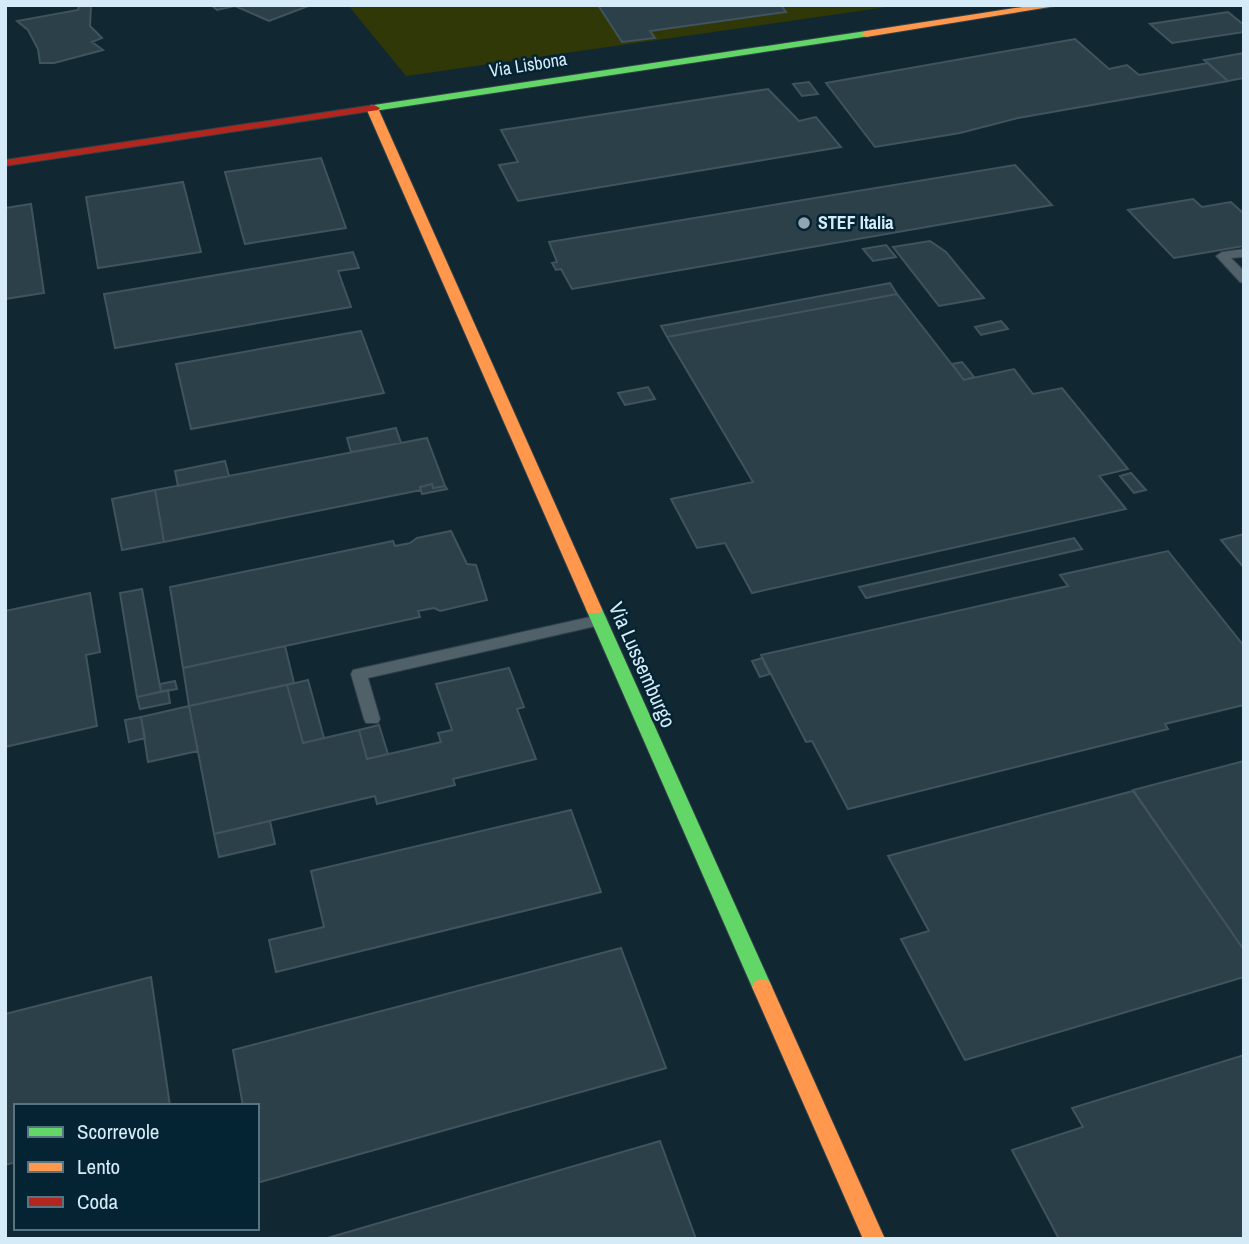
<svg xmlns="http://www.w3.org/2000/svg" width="1249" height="1244" font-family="'Archivo Narrow',sans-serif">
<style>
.green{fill:#313807}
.building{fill:#2c404a;stroke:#41535d;stroke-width:2}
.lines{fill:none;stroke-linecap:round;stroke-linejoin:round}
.lane-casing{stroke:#324149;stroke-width:2}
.fast-casing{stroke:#324149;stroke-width:2}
.slow-casing{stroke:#324149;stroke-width:2}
.jam-casing{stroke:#324149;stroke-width:2}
.lane{fill:#516169;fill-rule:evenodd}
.fast{fill:#63d668;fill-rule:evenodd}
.slow{fill:#ff974d;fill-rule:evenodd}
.jam{fill:#b3261e;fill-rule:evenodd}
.poi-dot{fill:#90a7b3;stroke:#042333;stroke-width:2.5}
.labels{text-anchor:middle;stroke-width:5;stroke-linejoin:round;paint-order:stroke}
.far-street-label{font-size:18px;fill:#d5ebf8;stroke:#042333}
.far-poi-label{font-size:18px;font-weight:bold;fill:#d5ebf8;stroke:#042333;text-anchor:start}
.street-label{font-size:21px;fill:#d5ebf8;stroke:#042333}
</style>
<rect width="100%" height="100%" fill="#112833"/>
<path class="green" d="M348,5H901L406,76Z"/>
<path class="building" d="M79,5H91L90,26L102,38L92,42L103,50L54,63H40L38,49L28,30L17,21L78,10Z
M211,5H311L269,21L235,6L217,10Z
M598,5H781L786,12L650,31L655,38L622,42Z
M1228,12L1244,25V32L1172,43L1150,24Z
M1075,39L1109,69L1127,65L1139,75L1208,63L1228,81L1018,118L960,133L875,147L826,83Z
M1244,53V78L1228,81L1204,60Z
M809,82L818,94L802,96L793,84Z
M768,89L799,121L816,117L841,147L518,201L499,165L518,162L501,130Z
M321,158L346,228L245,244L225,172Z
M1015,165L1052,205L572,289L561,269L556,270L552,263L557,262L549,242Z
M183,182L201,252L98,268L86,197Z
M1193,199L1202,207L1231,202L1244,214V246L1174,258L1128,210Z
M31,204L44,293L5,299V208Z
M930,241L946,252L984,298L939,306L893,247Z
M886,245L896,257L873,261L863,249Z
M353,252L359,268L338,271L351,307L115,348L104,294Z
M890,283L897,294L667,337L661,326Z
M897,294L964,380L1014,369L1033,394L1062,388L1128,469L1099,476L1126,509L752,593L725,543L697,548L671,499L753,482L667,337Z
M1001,321L1008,329L981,335L975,327Z
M361,331L384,393L191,429L176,364Z
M962,362L974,377L964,380L952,364Z
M648,387L655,399L625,405L618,393Z
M396,428L401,443L351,452L347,438Z
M427,438L445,486L433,488L432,484L420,487L421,490L164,542L155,490Z
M225,461L229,476L178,486L175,471Z
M1131,473L1146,490L1134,493L1120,476Z
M432,484L433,488L445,486L447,489L422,494L420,487Z
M155,490L164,542L122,550L112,499Z
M451,531L467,564L476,565L487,600L440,611L434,608L418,611L420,617L183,668L170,587L393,541L395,546L410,543L417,538Z
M1244,534V568L1221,540Z
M1074,538L1082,549L866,598L859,587Z
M1168,551L1244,646V705L1165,724L1168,729L848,809L812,741L806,742L761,655L1068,586L1060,575Z
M142,589L161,692L137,697L120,593Z
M90,593L100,652L86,655L97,726L5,747V611Z
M285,646L294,683L189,706L183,668Z
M762,658L770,674L760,677L752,661Z
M509,668L524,707L517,709L536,759L453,779L455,785L377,804L375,796L214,834L189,706L287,685L303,743L359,730L367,759L441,742L438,733L452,730L436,684Z
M308,680L324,738L303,743L287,685Z
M175,681L177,689L161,692L160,684Z
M168,690L170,703L140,709L137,697Z
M189,706L198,751L148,762L141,717Z
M141,717L145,738L129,742L125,720Z
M379,725L388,754L367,759L359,730Z
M1244,761V950L1133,790Z
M1133,791L1244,950V977L965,1060L901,939L929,931L888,856Z
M571,810L601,892L276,972L269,940L324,927L311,871Z
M270,821L275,844L219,857L214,834Z
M621,948L666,1068L257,1183V1106H243L233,1050Z
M151,977L170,1106H16V1162L5,1165V1014Z
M1244,1055V1239H1059L1012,1150L1083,1127L1072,1108Z
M660,1141L696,1239H324Z"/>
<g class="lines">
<defs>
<path id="lane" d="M1244,249V257L1231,258L1244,271V283L1240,282L1216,256L1222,252Z
M599,615L605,616L607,620L605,624L368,678L380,719L378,723H366L364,719L351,674L353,670Z"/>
<path id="fast" d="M866,31L871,34L870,36L374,111L368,108L374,105Z
M594,604L602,609L772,987L769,993L762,995L755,993L752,987L586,609Z"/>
<path id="slow" d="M1035,5H1062L866,37L861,34L866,31Z
M372,105L378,108L602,609L600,613H588L586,609L366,108Z
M762,979L769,981L772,987L885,1239H863L752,987L755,981Z"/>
<path id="jam" d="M374,105L380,108L378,110L5,166V160Z"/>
</defs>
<use href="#lane" class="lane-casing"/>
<use href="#fast" class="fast-casing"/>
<use href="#slow" class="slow-casing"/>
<use href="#jam" class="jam-casing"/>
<use href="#lane" class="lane"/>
<use href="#fast" class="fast"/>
<use href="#slow" class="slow"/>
<use href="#jam" class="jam"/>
</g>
<circle class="poi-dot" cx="804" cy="223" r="7"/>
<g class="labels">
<g class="far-street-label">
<text transform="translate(528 65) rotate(-9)" y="6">Via Lisbona</text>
</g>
<g class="far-poi-label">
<text x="818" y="229">STEF Italia</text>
</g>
<g class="street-label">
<text transform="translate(642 665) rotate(66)" y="7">Via Lussemburgo</text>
</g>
</g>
<rect width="1249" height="1244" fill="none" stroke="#d5ebf8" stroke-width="14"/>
<rect x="14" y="1104" width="245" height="126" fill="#042333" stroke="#587382" stroke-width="2"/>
<rect x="28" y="1127" width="35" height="10" fill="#63d668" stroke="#587382" stroke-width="2"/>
<text x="77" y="1139" font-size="21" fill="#d5ebf8">Scorrevole</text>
<rect x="28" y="1162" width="35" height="10" fill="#ff974d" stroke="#587382" stroke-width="2"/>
<text x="77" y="1174" font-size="21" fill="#d5ebf8">Lento</text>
<rect x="28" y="1197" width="35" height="10" fill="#b3261e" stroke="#587382" stroke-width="2"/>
<text x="77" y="1209" font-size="21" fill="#d5ebf8">Coda</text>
</svg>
